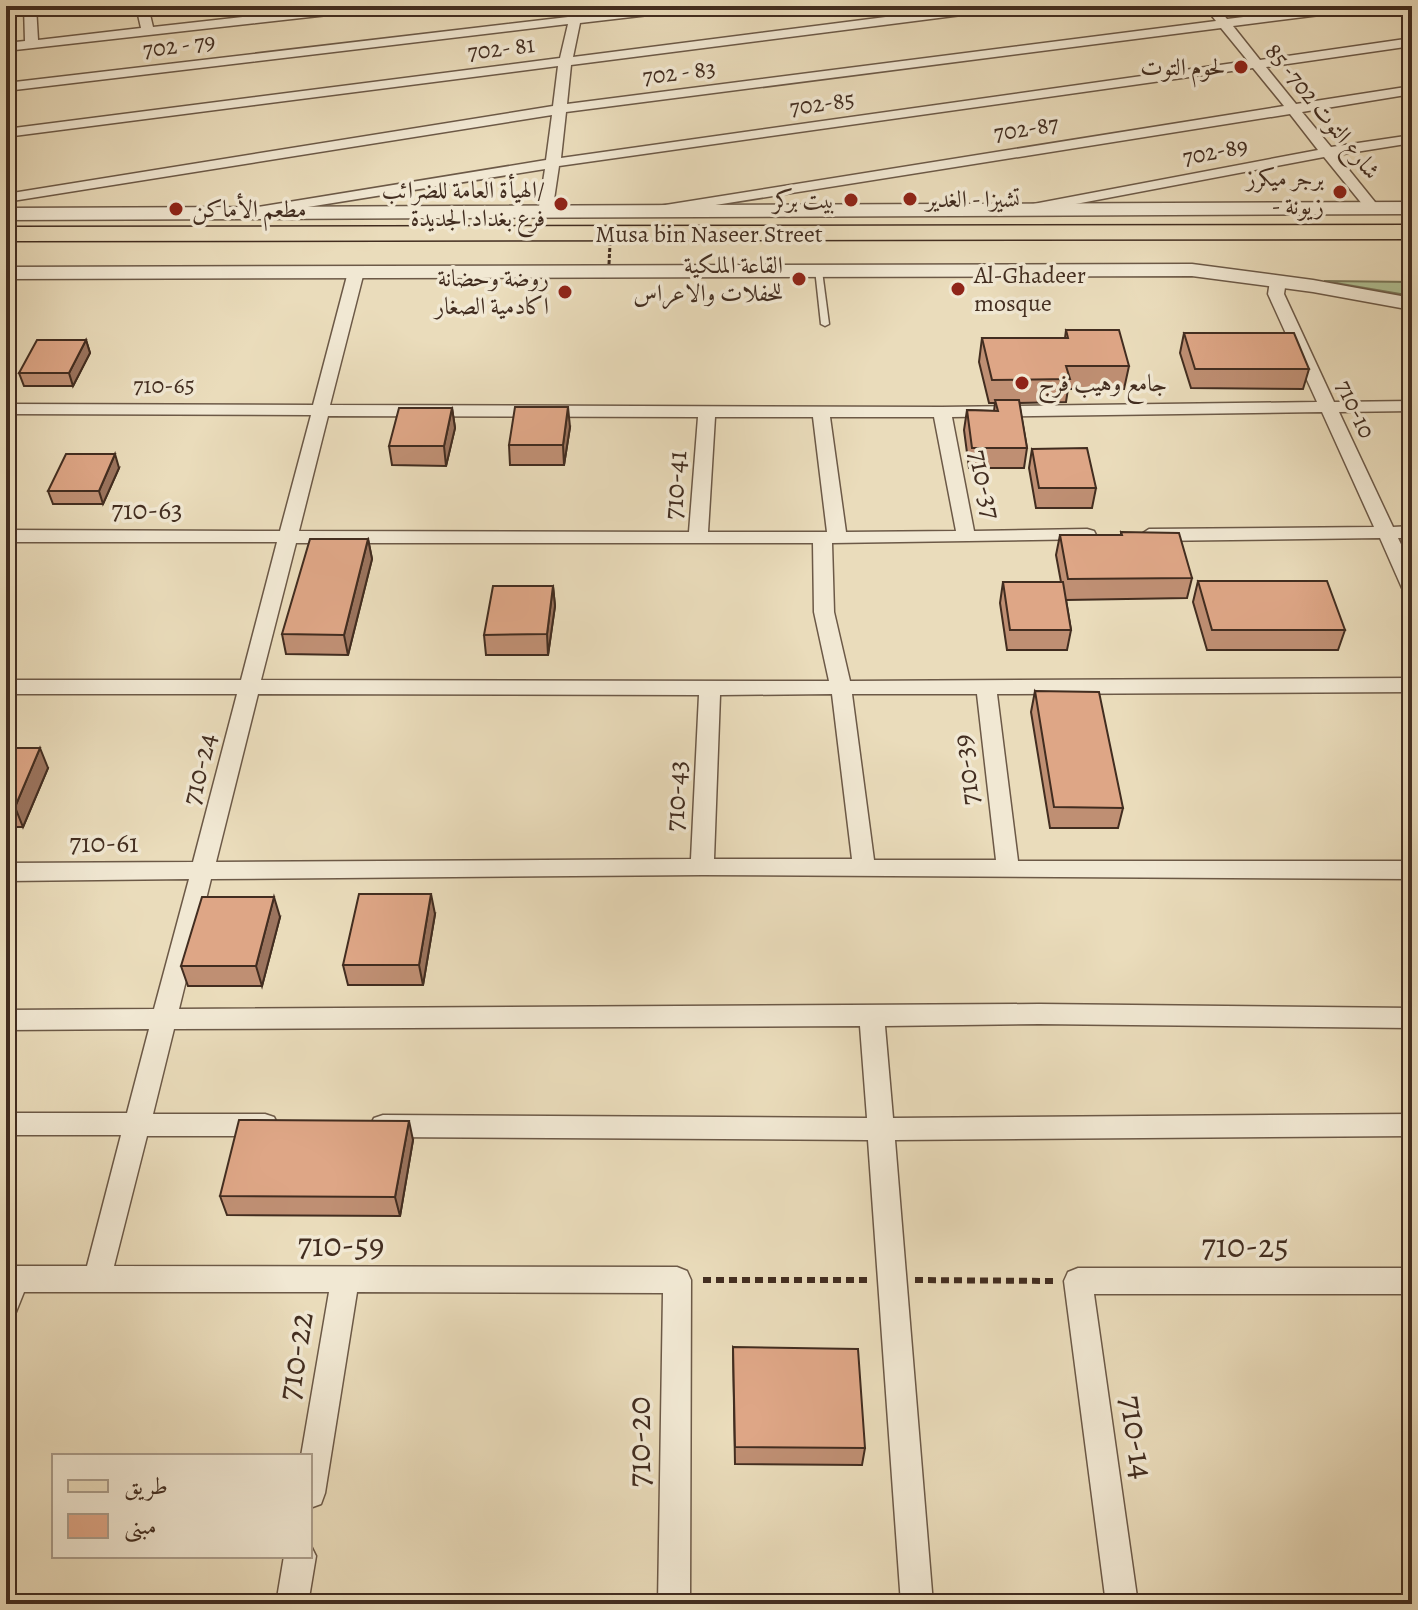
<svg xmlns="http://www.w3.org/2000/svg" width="1418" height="1610" font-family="Alegreya,Amiri,serif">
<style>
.green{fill:#b1c295;stroke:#7a785a;stroke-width:2}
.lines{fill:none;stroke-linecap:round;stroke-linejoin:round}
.service-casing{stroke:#6c5947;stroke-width:3}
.minor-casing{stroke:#6c5947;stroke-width:3}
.tertiary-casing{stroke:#6c5947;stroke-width:3}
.primary-casing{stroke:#422d20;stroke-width:3}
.path{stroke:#422d20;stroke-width:6;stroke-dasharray:8 5;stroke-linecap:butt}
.service{fill:#f1e8d3;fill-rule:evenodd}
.minor{fill:#f1e8d3;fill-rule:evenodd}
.tertiary{fill:#f1e8d3;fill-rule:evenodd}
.primary{fill:#eadcbb;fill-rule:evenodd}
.path-bridge{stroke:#422d20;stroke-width:3;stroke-dasharray:4 2;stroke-linecap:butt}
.wall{fill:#bf8f73;stroke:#422d20;stroke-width:2}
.shaded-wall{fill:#9b745e;stroke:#422d20;stroke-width:2}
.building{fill:#dea686;stroke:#422d20;stroke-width:2}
.poi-dot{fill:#8f2418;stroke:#f1e8d3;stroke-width:3}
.labels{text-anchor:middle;stroke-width:7;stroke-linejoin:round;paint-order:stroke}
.far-street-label{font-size:24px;fill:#422d20;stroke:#f1e8d3}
.far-poi-label{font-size:24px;fill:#422d20;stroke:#f1e8d3;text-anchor:end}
.street-label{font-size:28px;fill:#422d20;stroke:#f1e8d3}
.near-street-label{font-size:34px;fill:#422d20;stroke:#f1e8d3}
</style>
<rect width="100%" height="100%" fill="#eadcbb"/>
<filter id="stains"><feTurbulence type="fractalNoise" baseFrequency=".0025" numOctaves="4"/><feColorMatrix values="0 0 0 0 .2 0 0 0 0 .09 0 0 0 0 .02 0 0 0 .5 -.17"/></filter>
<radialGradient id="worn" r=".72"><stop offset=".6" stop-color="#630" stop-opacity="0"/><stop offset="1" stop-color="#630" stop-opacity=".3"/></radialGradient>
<path class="green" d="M1324,281L1412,282V296Z"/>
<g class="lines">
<defs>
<path id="service" d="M815,269L822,271L829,324L825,326L821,324Z"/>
<path id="minor" d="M24,6H36L38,40L141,28L136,6H148L153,27L340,6H379L373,10L6,51V43L25,41Z
M570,6H577L580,16L661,6H698L692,10L580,23L573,57L972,6H1007L1001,10L571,65L567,104L1216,21L1204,6H1216L1227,19L1332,6H1366L1360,10L1233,26L1260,60L1412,38V46L1266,67L1296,104L1412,86V94L1302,112L1331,147L1412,135V143L1337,155L1379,207L1372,211L1367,210L1324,157L1028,213L1021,209L1028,205L1318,150L1290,114L659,214L652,210L659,206L1284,106L1253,68L559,166L552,213L545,217L538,213L545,169L258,215L251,211L258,207L546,160L552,115L6,202V194L553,106L558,66L6,137V129L560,58L568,24L6,91V83L568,17L567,9ZM1221,28L1248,61L561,158L566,112Z
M356,267L364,272L330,405L942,407L1317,402L1268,294L1270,281L1278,276L1286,281L1284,294L1334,402L1412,401V411L1339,412L1393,527L1412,526V538H1398L1412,567V594L1402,588L1380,538L1149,541L1140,535L1149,529L1374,527L1322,412L952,417L974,531L1087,529L1094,531L1096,535L1094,539L832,543L834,612L850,681L1412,678V692L997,694L1018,861H1412V879L702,875L211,879L179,1009L1039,1004L1412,1008V1028L1039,1024L885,1026L893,1118L1412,1114V1136L895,1140L933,1604H901L868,1140L383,1137L374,1134L370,1126L374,1118L383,1115L867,1118L860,1026L174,1029L153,1114H265L274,1117L278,1125L274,1133L265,1136H147L114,1266L677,1267L687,1271L691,1280L690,1604H658L663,1293L357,1292L325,1493L321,1504L310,1508V1456H301L329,1292H24L16,1312L6,1316V1266H87L121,1135H6V1113H127L149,1029L6,1030V1010L154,1009L189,879L6,881V863L193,862L237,694H6V680H241L277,542H6V530L280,531L311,415L6,414V404L313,405L348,272ZM328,416L698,417L689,532L299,531ZM715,417H813L827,532H708ZM830,417H934L956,531L846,532ZM296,543H813L814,612L829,681L261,680ZM258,694L699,695L691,859L216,862ZM832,694L852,859H714L720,695ZM852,694H977L996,860H874Z
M1078,1268H1412V1294H1094L1138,1604H1106L1064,1281L1068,1272Z
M310,1544L316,1556L308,1604H276L284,1556H310Z"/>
<path id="tertiary" d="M1412,202V214L6,220V208Z
M1192,264L1313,280L1412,298V310L1313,292L1192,276L6,279V267Z"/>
<path id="primary" d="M1412,225V239L6,241V227Z"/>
</defs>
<use href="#service" class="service-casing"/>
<use href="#minor" class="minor-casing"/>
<use href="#tertiary" class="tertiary-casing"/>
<use href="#primary" class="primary-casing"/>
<path class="path" d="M703,1280H869
M915,1280L1053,1281"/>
<use href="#service" class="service"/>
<use href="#minor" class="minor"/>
<use href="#tertiary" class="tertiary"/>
<use href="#primary" class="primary"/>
<path class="path-bridge" d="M609,264L611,224"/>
</g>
<path class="wall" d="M1066,330L1129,366L1124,389H1068L1066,402L1019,403L1027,448L1024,468H969L964,430L967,410L994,411L995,403H989L979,362L982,338H1065Z
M1184,333L1309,369L1303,389L1191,388L1180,353Z
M86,340L90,353L73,386H24L19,373Z
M452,408L455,428L446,466L392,465L389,446Z
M570,427L564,465H510L509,445Z
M1032,449L1096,488L1092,508H1036L1029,468Z
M119,468L103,504H53L48,491Z
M1121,532L1192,578L1187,598L1066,600L1071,630L1067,650H1007L1000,603L1003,582H1061L1056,555L1060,535H1121Z
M368,539L372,559L348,655L286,654L282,634Z
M1198,581L1345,630L1338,650H1207L1193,602Z
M553,586L555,606L548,655H486L484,635Z
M1035,691L1123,808L1118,828H1050L1031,712Z
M6,748L48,768L23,827H6Z
M435,914L423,985H348L343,965Z
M280,917L262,986H188L181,966Z
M413,1140L400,1216L227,1215L220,1196Z
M733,1347L865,1448L862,1465L735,1464Z"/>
<path class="shaded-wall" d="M86,340L90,353L73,386L69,373Z
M568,407L570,427L564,465L563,445Z
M452,408L455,428L446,466L444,446Z
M115,454L119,468L103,504L99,491Z
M368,539L372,559L348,655L344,635Z
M553,586L555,606L548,655L547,634Z
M40,748L48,768L23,827L15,807Z
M431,894L435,914L423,985L419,965Z
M274,897L280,917L262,986L256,966Z
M409,1121L413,1140L400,1216L395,1197Z"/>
<path class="building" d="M1066,330H1119L1129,366H1066L1070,379L992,380L982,338H1068Z
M1184,333H1294L1309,369H1195Z
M37,340H86L69,373H19Z
M995,400H1019L1027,448H972L967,410L998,411Z
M515,407H568L563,445H509Z
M399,408H452L444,446H389Z
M1087,448L1096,488H1039L1032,449Z
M66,454H115L99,491H48Z
M1121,532L1179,533L1192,578L1068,579L1060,535H1122Z
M310,539H368L344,635L282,634Z
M1198,581H1327L1345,630H1212Z
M1003,582H1063L1071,630H1010Z
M493,586H553L547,634L484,635Z
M1035,691L1099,692L1123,808L1054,807Z
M6,748H40L15,807H6Z
M359,894H431L419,965H343Z
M202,897H274L256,966H181Z
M239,1120L409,1121L395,1197L220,1196Z
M733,1347L858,1349L865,1448L735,1447Z"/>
<g class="poi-dot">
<circle cx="1241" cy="67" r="8"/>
<circle cx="1340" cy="192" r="8"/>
<circle cx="910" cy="199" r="8"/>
<circle cx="851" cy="200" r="8"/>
<circle cx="561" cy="204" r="8"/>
<circle cx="176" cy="209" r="8"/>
<circle cx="799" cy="279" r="8"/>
<circle cx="958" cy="289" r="8"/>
<circle cx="565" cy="292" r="8"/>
<circle cx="1022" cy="383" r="8"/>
</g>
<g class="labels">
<g class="far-street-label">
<text transform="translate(179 45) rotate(-7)" y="8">702 - 79</text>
<text transform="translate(501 48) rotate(-7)" y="8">702- 81</text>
<text transform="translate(679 72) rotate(-7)" y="8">702 - 83</text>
<text transform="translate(822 103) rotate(-8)" y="8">702-85</text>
<text transform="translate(1323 111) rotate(51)" y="8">شارع التوت 702- 85</text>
<text transform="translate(1026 128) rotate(-9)" y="8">702-87</text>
<text transform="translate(1215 151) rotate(-11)" y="8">702-89</text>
<text x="709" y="242">Musa bin Naseer Street</text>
<text x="164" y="393">710-65</text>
<text transform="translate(1356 409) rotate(65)" y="8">710-10</text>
</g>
<g class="far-poi-label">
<text x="1225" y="75">لحوم التوت</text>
<text x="1324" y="186">برجر ميكرز<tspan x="1324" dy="28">- زيونة</tspan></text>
<text x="545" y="198">الهيأة العامة للضرائب/<tspan x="545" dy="28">فرع بغداد الجديدة</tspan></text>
<text x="926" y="207" text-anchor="start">تشيزا - الغدير</text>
<text x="835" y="208">بيت بركر</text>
<text x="192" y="217" text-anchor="start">مطعم الأماكن</text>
<text x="783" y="273">القاعة الملكية<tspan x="783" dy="28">للحفلات والاعراس</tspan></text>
<text x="974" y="283" text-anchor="start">Al-Ghadeer<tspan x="974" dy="28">mosque</tspan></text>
<text x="549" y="286">روضة وحضانة<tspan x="549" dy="28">اكادمية الصغار</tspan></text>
<text x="1038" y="391" text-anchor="start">جامع وهيب فرج</text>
</g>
<g class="street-label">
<text transform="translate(986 484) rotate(78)" y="10">710-37</text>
<text transform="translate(674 485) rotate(-86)" y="10">710-41</text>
<text x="147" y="519">710-63</text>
<text transform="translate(198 769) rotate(-76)" y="10">710-24</text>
<text transform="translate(965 770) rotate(-97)" y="10">710-39</text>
<text transform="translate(675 796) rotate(-87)" y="10">710-43</text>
<text x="104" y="852">710-61</text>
</g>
<g class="near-street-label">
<text x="341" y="1256">710-59</text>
<text x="1245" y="1257">710-25</text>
<text transform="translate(294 1356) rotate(-81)" y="12">710-22</text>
<text transform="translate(1138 1437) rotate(82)" y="12">710-14</text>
<text transform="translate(638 1442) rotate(-90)" y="12">710-20</text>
</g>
</g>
<rect width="1418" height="1610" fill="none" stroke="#eadcbb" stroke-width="32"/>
<rect x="8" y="8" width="1402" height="1594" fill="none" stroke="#422d20" stroke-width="4"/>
<rect x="16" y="16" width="1386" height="1578" fill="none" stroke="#422d20" stroke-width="2"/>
<rect x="52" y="1454" width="260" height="104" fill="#f1e8d3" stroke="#ab9d8b" stroke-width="2"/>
<rect x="68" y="1480" width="40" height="12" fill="#eadcbb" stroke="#ab9d8b" stroke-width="2"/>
<text x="124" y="1494" font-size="24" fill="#422d20">طريق</text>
<rect x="68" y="1514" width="40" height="24" fill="#dea686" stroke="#ab9d8b" stroke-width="2"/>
<text x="124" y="1534" font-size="24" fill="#422d20">مبنى</text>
<rect width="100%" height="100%" filter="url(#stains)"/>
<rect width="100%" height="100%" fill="url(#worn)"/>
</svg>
